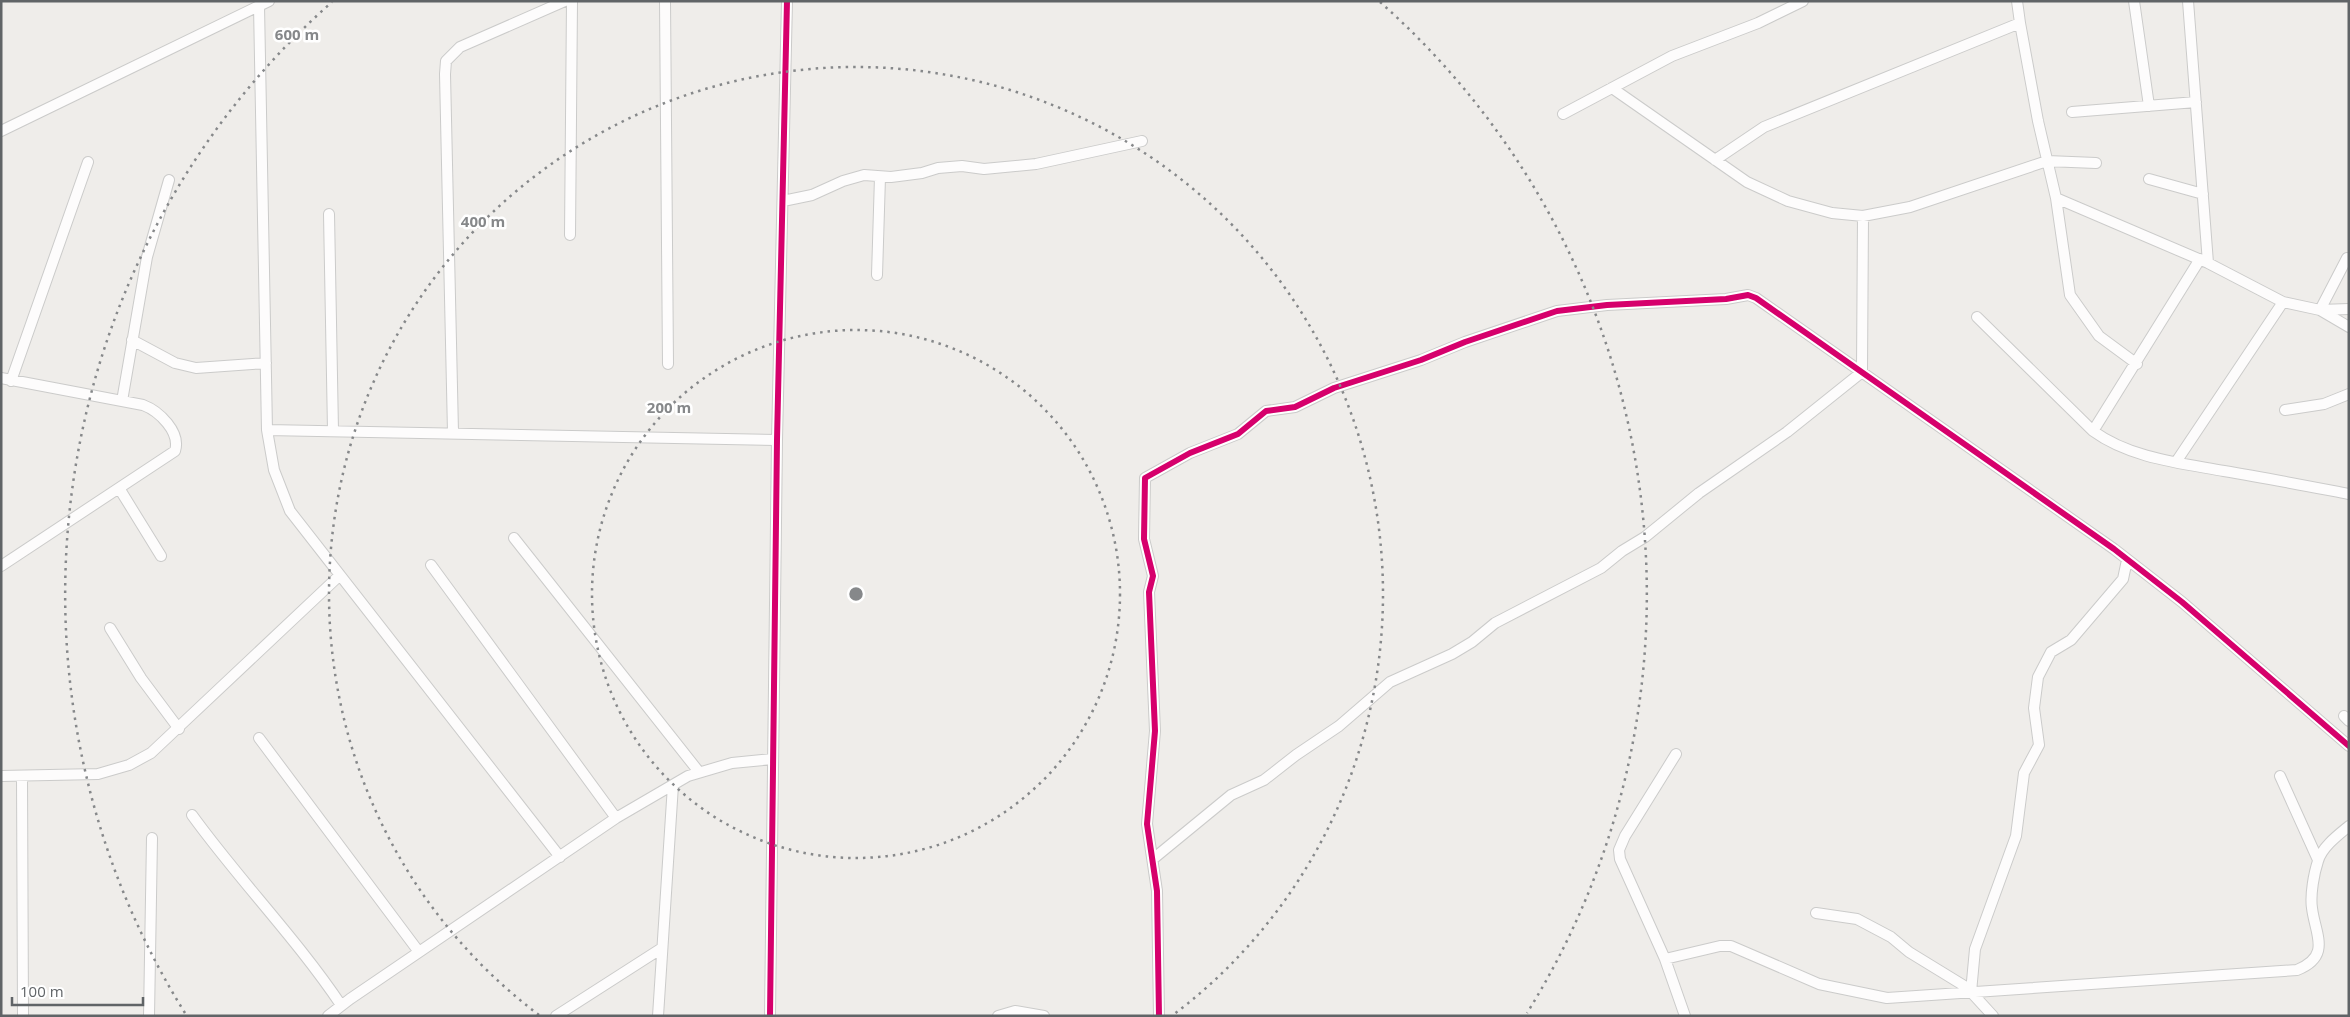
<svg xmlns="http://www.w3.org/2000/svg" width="2350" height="1017" font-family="'Open Sans',sans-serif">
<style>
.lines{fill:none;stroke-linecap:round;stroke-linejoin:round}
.minor-casing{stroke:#cbcbca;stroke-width:12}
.minor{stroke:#fdfcfc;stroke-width:10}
.cycleway-casing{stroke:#fff;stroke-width:9}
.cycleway{stroke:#d6006c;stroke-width:6}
.ring{fill:none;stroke:#86888a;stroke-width:2.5;stroke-dasharray:2.5 5}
.centre{fill:#86888a;stroke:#fff;stroke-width:2.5}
.ring-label{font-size:15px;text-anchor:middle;font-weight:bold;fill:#86888a;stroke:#fff;stroke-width:5;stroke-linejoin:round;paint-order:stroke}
</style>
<rect width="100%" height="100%" fill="#efedea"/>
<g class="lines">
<defs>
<path id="minor" d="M665,1L668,364
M2017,1L2020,23
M2134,1L2149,106
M2188,1L2208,263
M259,6L267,430L274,470L290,511L560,857
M1612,88L1747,182L1788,201L1832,213L1863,216L1910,207L2047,161L2096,163
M2072,112L2196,102
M1563,114L1672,56L1758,23L1803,1
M1,131L269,1
M1715,160L1764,127L2020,23L2038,121L2056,198L2070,295L2099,336L2137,364
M2149,179L2203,194
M2056,198L2208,263L2283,302L2320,310L2349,327
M783,201L812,195L843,181L864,175L891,177L922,173L938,168L962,166L984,169L1036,164L1142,141
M329,214L333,430
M570,235L572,1
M2347,258L2320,310L2349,309
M877,275L880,177
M1977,317L2093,431C2130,458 2180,463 2224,471C2266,478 2307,486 2349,494
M132,340L175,363L196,368L266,363
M1,378L143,405C159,411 181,432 175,451L1,566
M11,381L88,162
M122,401L147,257L169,180
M2285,410L2324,404L2349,394
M267,430L777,440
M2093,431L2200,259
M453,432L445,74L446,61L460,47L565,1
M2176,462L2283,302
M119,488L161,556
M514,538L699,772
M431,565L616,818
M110,628L141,678L179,729
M2344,716L2349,721
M259,738L419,952
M1676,754L1625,836L1619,850L1620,859L1665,959L1685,1016
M1,776L98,774L129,765L151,753L339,576
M2280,776L2318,860
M22,777L23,1016
M192,815C239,880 296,938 341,1005
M1153,859L1231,795L1264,780L1296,755L1339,726L1390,682L1452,654L1472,642L1495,623L1601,568L1622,551L1645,537L1699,493L1787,432L1862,372L1863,216
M1816,913L1857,919L1891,937L1909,952L1971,990
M1665,959L1720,946H1731L1819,984L1887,998L2297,970C2332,956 2315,934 2312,908C2310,895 2314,873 2318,861C2322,847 2338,835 2349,826
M149,1016L152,838
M328,1016L350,999L616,818L688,776L732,763L773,759
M556,1016L662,948
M658,1016L673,785
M770,1016L777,440L787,1
M998,1016L1015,1011L1044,1016
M1159,1016L1157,891L1147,824L1155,731L1149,592L1153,576L1144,539L1145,478L1190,453L1238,434L1266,411L1295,407L1334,388L1421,360L1465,342L1557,311L1607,305L1726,299L1748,295L1756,298L2114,549L2182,602L2349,746
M1993,1016L1971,992L1975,949L2016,836L2024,773L2039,745L2034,708L2038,677L2051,652L2071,640L2123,579L2127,560"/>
</defs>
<use href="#minor" class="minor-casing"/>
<use href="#minor" class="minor"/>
<defs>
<path id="cycleway" d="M770,1016L777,440L787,1
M1159,1016L1157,891L1147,824L1155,731L1149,592L1153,576L1144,539L1145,478L1190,453L1238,434L1266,411L1295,407L1334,388L1421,360L1465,342L1557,311L1607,305L1726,299L1748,295L1756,298L2114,549L2182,602L2349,746"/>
</defs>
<use href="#cycleway" class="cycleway-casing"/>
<use href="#cycleway" class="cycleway"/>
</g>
<g class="ring">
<circle cx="856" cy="594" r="264"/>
<path d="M539 1015A527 527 0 1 1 1173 1015"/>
<path d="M185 1013A791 791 0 0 1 332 2M1380 2A791 791 0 0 1 1527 1013"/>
</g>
<circle cx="856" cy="594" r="8" class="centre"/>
<g class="ring-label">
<text x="297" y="40">600 m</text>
<text x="483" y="227">400 m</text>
<text x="669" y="413">200 m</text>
</g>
<rect width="2350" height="1017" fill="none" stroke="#606467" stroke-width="5"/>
<path d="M12 997v8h131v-8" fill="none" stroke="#606467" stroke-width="2.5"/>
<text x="20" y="997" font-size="15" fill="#606467" stroke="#ffffff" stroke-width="4" paint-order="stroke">100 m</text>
</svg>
